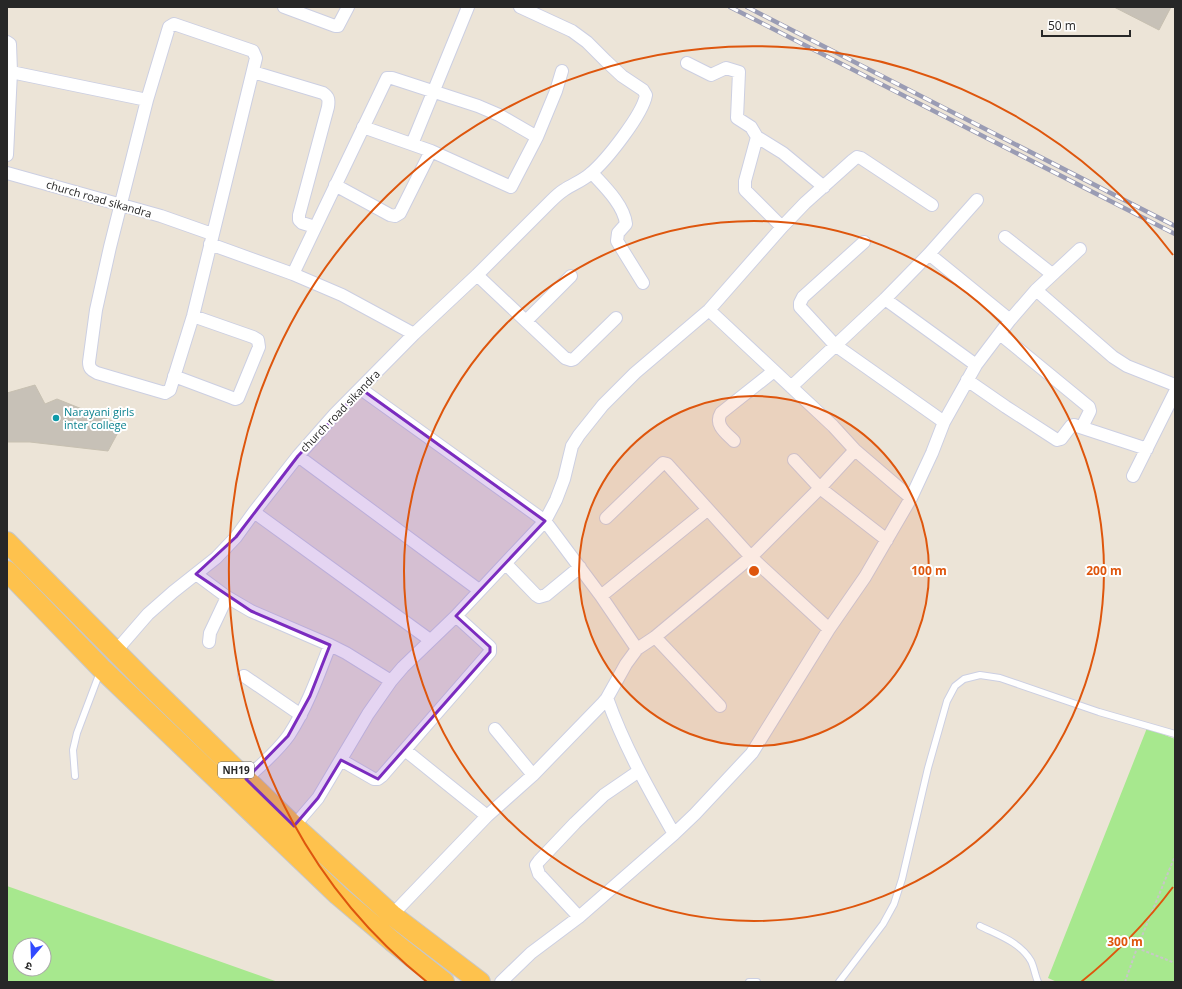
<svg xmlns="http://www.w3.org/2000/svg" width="1182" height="989" font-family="'Open Sans','Noto Sans Devanagari',sans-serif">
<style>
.green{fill:#a7e88e;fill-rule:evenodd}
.building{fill:#c7c1b7;stroke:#c7c0b1}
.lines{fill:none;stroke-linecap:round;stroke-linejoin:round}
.service-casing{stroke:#cccfe2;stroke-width:8}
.minor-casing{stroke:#cccfe2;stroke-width:14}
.trunk-casing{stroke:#c7c7c7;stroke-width:22}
.path{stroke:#c7c7c7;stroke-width:2;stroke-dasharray:3 2;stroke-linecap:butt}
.service{stroke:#fff;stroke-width:6}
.minor{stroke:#fff;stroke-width:12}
.trunk{stroke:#fec24d;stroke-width:20}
.rail-casing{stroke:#9a9cb4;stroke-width:4.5}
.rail{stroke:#fff;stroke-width:3;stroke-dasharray:9;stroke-linecap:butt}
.marked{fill:#7b2cbf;fill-opacity:0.2;stroke:#7b2cbf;stroke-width:3;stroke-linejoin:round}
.ring{fill:none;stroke:#de560d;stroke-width:2}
.culture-dot{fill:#0f9aa8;stroke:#fff;stroke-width:1.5}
.labels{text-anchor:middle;stroke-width:4;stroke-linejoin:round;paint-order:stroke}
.shield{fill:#fff;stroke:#686868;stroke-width:1}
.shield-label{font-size:10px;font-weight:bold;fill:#272727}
.street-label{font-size:11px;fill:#272727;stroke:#fff}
.culture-label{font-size:11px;fill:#0d838f;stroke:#fff;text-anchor:start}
.centre{fill:#de560d;stroke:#fff;stroke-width:2}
.ring-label{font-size:12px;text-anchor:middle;font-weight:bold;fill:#de560d;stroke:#fff;stroke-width:4;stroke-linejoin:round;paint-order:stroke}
</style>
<rect width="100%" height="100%" fill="#ece4d7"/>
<path class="green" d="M1147,728L1175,739V982H1057L1048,978Z
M7,886L278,982H7ZM20,945H44V969H20Z"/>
<path class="building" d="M1114,7H1171L1159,30Z
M35,385L45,404L57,399L122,425L108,451L30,442H7V393Z"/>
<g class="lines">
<defs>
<path id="service" d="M75,776L73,750L77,733L100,672
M980,926C998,935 1020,942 1031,961C1034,967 1035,975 1038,982
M749,982H757
M839,982L883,924L894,904L902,879L928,768L947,701L955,686L964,679L980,675L1000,678L1099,712L1175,734"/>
<path id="minor" d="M284,7L335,26H338L348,7
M174,24L253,51L256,58L193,316L170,390L165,393L97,373C91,370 89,368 89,362L96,310L110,247L147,100L169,27Z
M7,42L10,44L11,72L7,155
M687,63L711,75L726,68L739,72L737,118L751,127L757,137L745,181V190L782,227
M7,72H11L147,100
M253,72L323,93C329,97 329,100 328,107L299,215V220L302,223L315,227
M363,127L431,151L511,187L537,137
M757,137L783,153L824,187
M412,144L468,7
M7,173L161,216L212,234
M592,173C604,186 624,205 626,224L618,233L617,241L643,283
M335,185L390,215L395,216L400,213L431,151
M1005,237L1052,274
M864,242L803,297L800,303V307L835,345L944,422L976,365L1010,320L1036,290L1080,249
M929,254L1010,320
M293,274L387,78H392L478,106L499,115L537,137L556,91L562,71
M477,275L565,358L571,360L574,359L616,318
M1036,290L1113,357L1127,366L1175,385
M885,299L976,365
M709,310L833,426L855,450L911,498
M526,321L571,276
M414,334L477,275L550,202C554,198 559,193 564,190C573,184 582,181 590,174C606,161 643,114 646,95L643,90L622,76L606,61L587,42L572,31L520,7
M1000,334L1089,407L1090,411L1082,427
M174,376L230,397L235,399L238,398L259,347L258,340L253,337L193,316
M967,380L1006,407L1057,440L1061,439L1071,426L1074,425L1147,449
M791,387L885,299L929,254L977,200
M361,389L545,521L556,500L564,479L572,446L579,435L603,405L635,373L709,310L782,227L805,203L853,160L857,157L861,158L932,205
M734,441C726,433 714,425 721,413L774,371
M298,456L479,590
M794,460L820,488L887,540
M1133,476L1175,392
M254,512L430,640
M606,518L663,463L667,464L751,557L829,629
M506,564L536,595L539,597L546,595L580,567
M196,574L227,597L251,611L330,645L346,653L391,681
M601,596L707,510
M655,637L720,706
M209,642L210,633L227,597
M115,652L148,614L173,592L216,558L236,537L254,512L298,456L335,414L414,334L342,295L293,274L210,244
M244,676L301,715
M607,698C624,746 649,790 674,834
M495,729L533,775
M405,750L487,816
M341,760L374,779H378L382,776L490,652V647L456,616
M246,779C261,765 277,752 289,735C307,707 318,676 330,645
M294,826L318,798L368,714L391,681L403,667L456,616L545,521L601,596L637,649
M392,915L487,816L533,775L602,704L607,698L626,664L637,649L655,637L751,557L820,488L855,450
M579,917L539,874L536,865L539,861L575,823L604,795L639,771
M501,982L531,953L579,917L674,834L695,814L752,753L829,629L865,577L911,498L932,453L944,422"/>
<path id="trunk" d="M7,542L145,681L294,826L392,915L480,982
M7,571L101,668L338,895L392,941L444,982"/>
</defs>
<use href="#service" class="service-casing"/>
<use href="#minor" class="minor-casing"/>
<use href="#trunk" class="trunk-casing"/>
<path class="path" d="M1137,948L1175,963
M1125,982L1137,948L1175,856"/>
<use href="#service" class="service"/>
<use href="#minor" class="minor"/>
<use href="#trunk" class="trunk"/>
<defs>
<path id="rail" d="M730,7L1175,234
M747,7L1175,226"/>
</defs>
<use href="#rail" class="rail-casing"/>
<use href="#rail" class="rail"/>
</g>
<path class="marked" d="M361,389L545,521L456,616L490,647V652L378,779L341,760L318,798L294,826L246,779L288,736L310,696L330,645L251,611L196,574L236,537L298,456Z"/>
<circle cx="754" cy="571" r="175" fill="#de560d" fill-opacity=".12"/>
<g class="ring">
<circle cx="754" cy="571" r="175"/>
<circle cx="754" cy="571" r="350"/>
<path d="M1173 887A525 525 0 0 1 1081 982M427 982A525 525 0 1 1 1173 255"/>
</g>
<circle class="culture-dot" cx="56" cy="418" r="4"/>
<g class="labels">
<rect class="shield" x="218" y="762" width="36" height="16" rx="3"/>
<g class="shield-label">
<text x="236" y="774">NH19</text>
</g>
<g class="street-label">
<text transform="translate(99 199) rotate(16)" y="4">church road sikandra</text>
<text transform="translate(340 411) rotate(-46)" y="4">church road sikandra</text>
</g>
<g class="culture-label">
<text x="64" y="416">Narayani girls<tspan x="64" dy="13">inter college</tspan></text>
</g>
</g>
<circle cx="754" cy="571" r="6" class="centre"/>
<g class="ring-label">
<text x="929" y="575">100 m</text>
<text x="1104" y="575">200 m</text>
<text x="1125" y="946">300 m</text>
</g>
<rect width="1182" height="989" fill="none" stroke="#272727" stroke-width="16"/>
<g transform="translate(32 957) rotate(199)"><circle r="19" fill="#ffffff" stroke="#a9a9a9"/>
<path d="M0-3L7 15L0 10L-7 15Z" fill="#314aff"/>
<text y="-6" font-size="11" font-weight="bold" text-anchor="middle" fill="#272727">उ</text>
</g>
<path d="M1042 30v6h88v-6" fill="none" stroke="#272727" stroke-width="2"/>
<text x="1048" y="30" font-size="12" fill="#272727" stroke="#ffffff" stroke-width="3" paint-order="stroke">50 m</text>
</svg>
